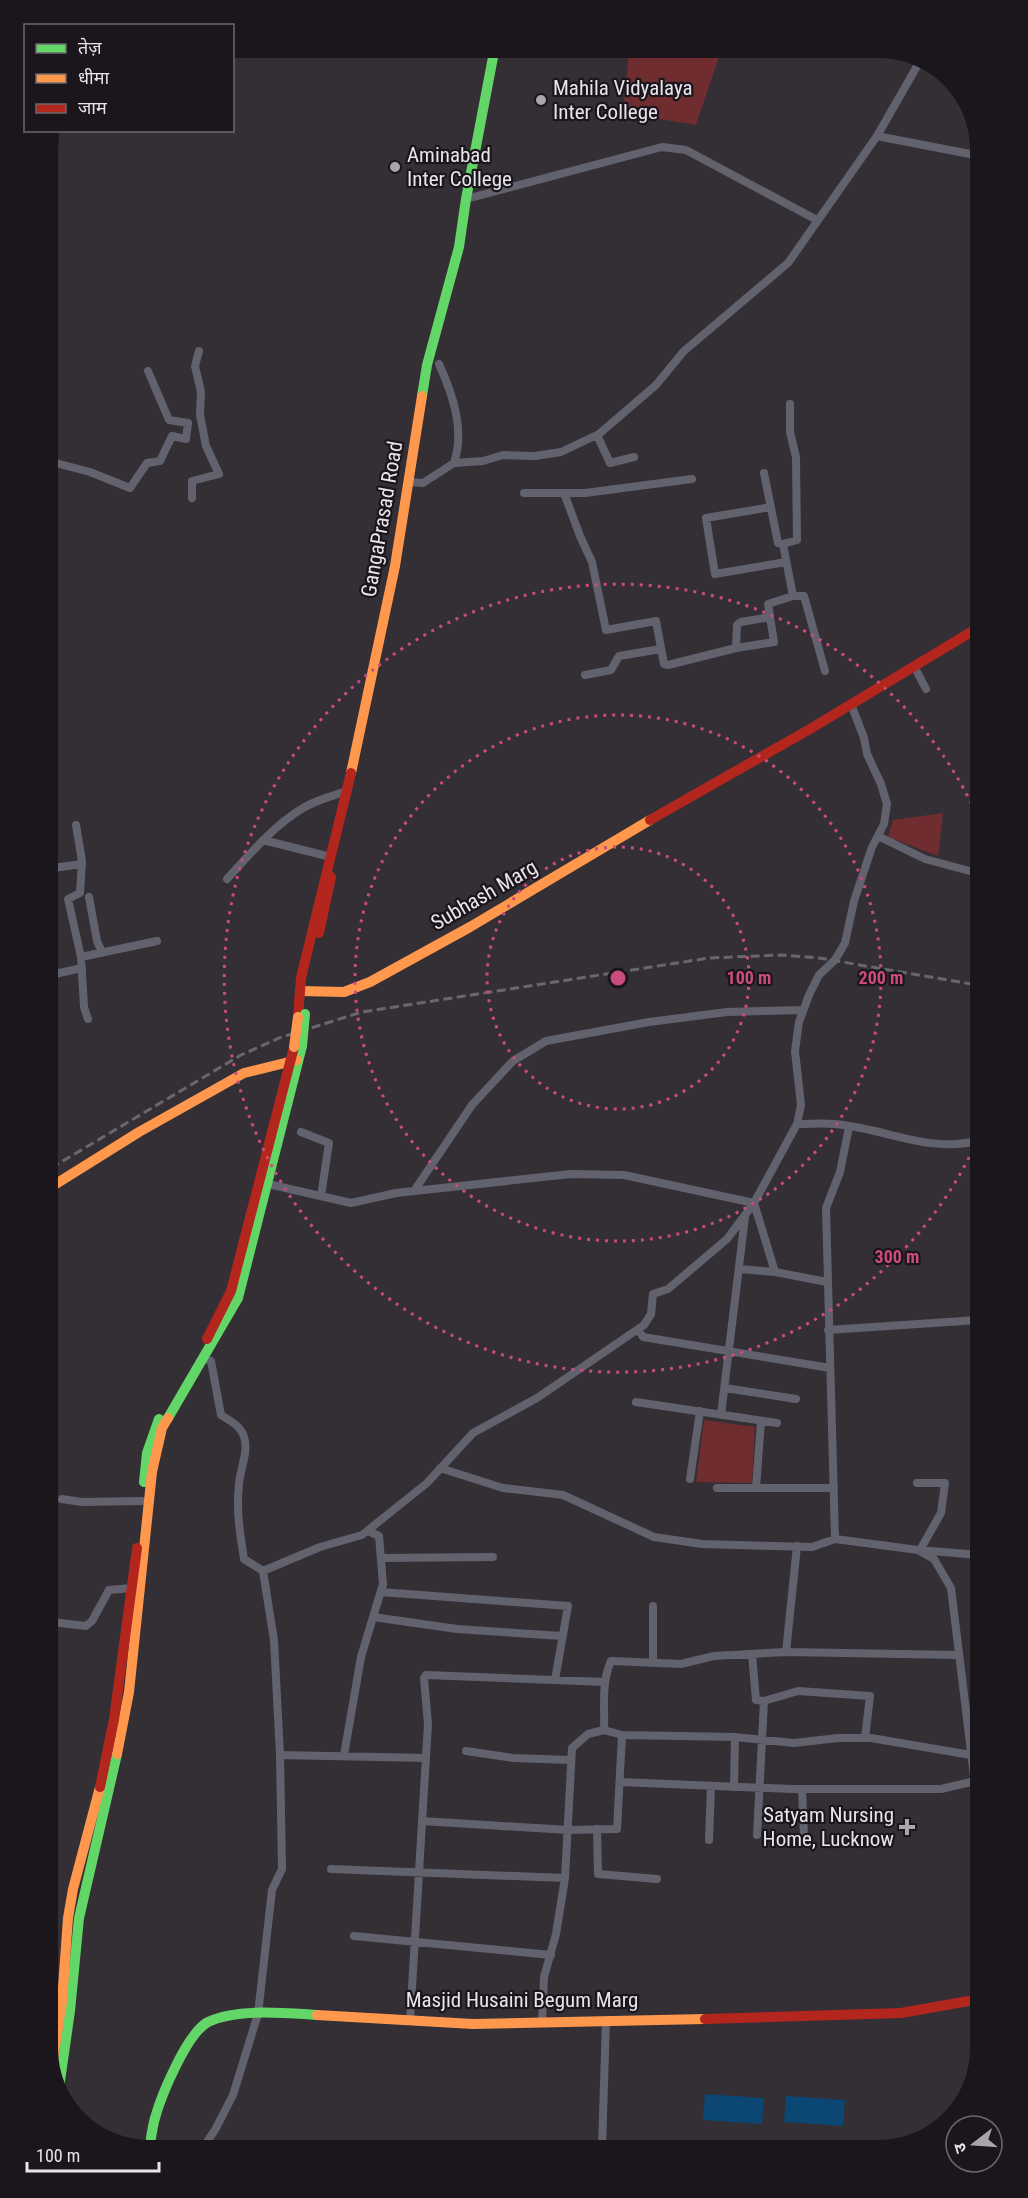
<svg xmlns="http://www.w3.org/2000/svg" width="1028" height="2198" font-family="'Roboto Condensed','Noto Sans Devanagari',sans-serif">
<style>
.green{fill:#6f2d30}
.water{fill:#0c4673}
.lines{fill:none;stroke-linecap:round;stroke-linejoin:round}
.street{stroke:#62626e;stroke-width:8}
.fast{stroke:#63d668;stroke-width:10}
.slow{stroke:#ff974d;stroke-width:10}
.jam{stroke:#b3261e;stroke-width:10}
.rail{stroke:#68666e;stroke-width:3;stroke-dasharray:9 4.5;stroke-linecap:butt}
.fast-bridge{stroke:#63d668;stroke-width:10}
.slow-bridge{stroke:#ff974d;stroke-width:10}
.ring{fill:none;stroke:#cc4b7f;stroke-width:3;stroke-dasharray:3 6}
.poi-dot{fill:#a9a5ab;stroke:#1a161b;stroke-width:2}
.labels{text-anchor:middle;stroke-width:4.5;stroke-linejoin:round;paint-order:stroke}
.poi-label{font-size:21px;fill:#e9e4eb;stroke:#1a161b;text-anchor:start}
.street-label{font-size:21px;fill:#e9e4eb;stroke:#1a161b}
.centre{fill:#cc4b7f;stroke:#1a161b;stroke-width:3}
.ring-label{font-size:18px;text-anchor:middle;font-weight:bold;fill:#cc4b7f;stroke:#1a161b;stroke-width:4.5;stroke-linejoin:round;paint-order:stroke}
</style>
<rect width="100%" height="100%" fill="#332f35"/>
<path class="green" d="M701,50L720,54L696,125L623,113L629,51Z
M943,813L938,856L888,837L893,820Z
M704,1420L755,1427L752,1483L696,1482Z"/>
<path class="water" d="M705,2094L764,2098L762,2124L703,2120Z
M786,2096L845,2100L843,2126L784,2122Z"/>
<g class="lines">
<path class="street" d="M877,136L975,155
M466,199L662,147L686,150L817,220
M439,364C453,395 465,430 454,463
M790,404V432L796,457L797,540L783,544L793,596H804L825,671
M597,435L610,463L634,457
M49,458L52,462L90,472L130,488L147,463L160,461L172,436L186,439L188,423L169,420L148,371
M764,473L778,543L783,544
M409,482L423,483L454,463L483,461L503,455L535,456L561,452L599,434L656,385L684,351L788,263L877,136L920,61
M524,493H585L692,479
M564,493L580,536L592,562L606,630L656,621L664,664L668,665L736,648L774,642L768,604L793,596
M192,498V481L219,474L206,446L200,415L201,392L195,366L199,351
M771,507L706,518L715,574L786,562
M50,642L53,627
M736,648L737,625L741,622L770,617
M914,666L926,689
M585,675L611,670L619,656L661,649
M76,825L82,861L80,893L68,899L81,957L84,1007L88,1019
M878,836L925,859L977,873
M263,840L331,857
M50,864L53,868L82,864
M227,879C250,854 273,826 303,808C316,800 332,796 347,791
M89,897L97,941L102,952
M81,957L157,941
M50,975L82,968
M797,1124C810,1124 823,1123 835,1124C884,1128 927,1153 977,1141
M301,1132L329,1143L321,1196
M268,1184L351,1203L396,1193L571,1174L624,1175L754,1203
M414,1191L472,1105L513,1061L546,1041L649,1022L727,1012L803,1010
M754,1203L775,1272L827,1282
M739,1269L775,1272
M638,1329L643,1337L830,1368
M828,1330L978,1320
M725,1388L796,1399
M636,1402L777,1423
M721,1415L745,1217
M440,1468L503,1488L563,1495L654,1537L702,1544L812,1547L835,1539L918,1550L934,1559L951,1588L979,1817
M690,1479L700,1411
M917,1483H945L941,1513L920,1550
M717,1488H834
M756,1488L761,1421
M62,1499L82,1502L142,1501
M835,1539L826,1208L840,1172L849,1127
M919,1550L979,1555
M381,1558L493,1557
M263,1571L320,1547L362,1535L427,1483L473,1433L537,1398L644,1325L651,1314L653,1294L668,1289L727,1239L754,1203L797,1124L801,1105L795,1051L799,1022L809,995L819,975L835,960L845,943L854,901L872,847L884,824L887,804L881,784L867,754L864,738L851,704
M381,1592L568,1606L555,1680
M653,1606V1662
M373,1617L457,1629L562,1636
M52,1622L86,1626L92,1621L109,1590L132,1588
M786,1652L797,1546
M752,1654L756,1700L764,1701L798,1691L870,1696L865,1738
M604,1730L622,1735L735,1737L794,1743L838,1738H871L971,1755
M466,1751L513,1758L571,1760
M280,1755L426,1758
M344,1755L361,1657L383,1584L379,1536L368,1531
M621,1782L791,1789H941L975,1781
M734,1787L735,1737
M802,1789L804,1836
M422,1821L568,1830L617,1829L622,1735
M597,1829L598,1874L657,1879
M757,1835L764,1701
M709,1840L711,1786
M331,1869L565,1878
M354,1936L551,1955
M976,2000L979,1818
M410,2020L428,1724L424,1678L426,1675L605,1682
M542,2023L544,1977L556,1934L565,1878L572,1748L588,1734L604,1730C605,1707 601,1683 611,1661L681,1664L714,1656L786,1652L958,1655
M602,2147L606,2021
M202,2149L215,2130L233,2095L258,2014L272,1890L282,1869L280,1755L274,1640L263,1571L244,1559C240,1534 236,1509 239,1484C240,1469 249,1451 244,1437C241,1426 229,1420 221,1415L211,1361L203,1358"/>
<path class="fast" d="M422,396L427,365L459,247L466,199L494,52
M168,1418L238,1298L302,1046
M144,1482L147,1453L159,1419
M59,2088L70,2011L79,1918L117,1754
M149,2150C151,2140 152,2128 155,2118C161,2096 187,2033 208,2022C237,2008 285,2013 317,2015"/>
<path class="slow" d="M351,773L395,566L422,396
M300,991L344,992L370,982L470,927L650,820
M51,1187L139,1132L244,1073L297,1060
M117,1754L129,1692L152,1472L162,1428L168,1418
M317,2015L473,2024L705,2019
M53,2059L62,2001L68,1918L73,1889L100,1787"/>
<path class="jam" d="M650,820L810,729L976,629
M319,933L331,877
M298,1017L301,978L351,773
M207,1339L231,1291L294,1047
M100,1787L114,1719L137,1548
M705,2019L901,2013L980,1999"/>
<path class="rail" d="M51,1168L241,1055L279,1038L362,1012L709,958L781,955L819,958L977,985"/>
<path class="fast-bridge" d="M302,1046L305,1014"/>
<path class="slow-bridge" d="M294,1047L298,1017"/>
</g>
<g class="ring">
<circle cx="618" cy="978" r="131"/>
<circle cx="618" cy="978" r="263"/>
<path d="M977 1141A394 394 0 1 1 975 811"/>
</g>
<g class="poi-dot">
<circle cx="541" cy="100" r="6"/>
<circle cx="395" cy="167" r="6"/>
<path d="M904 1818h6v6h6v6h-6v6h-6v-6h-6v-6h6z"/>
</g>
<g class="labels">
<g class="poi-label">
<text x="553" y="95">Mahila Vidyalaya<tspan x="553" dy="24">Inter College</tspan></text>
<text x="407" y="162">Aminabad<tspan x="407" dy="24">Inter College</tspan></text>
<text x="894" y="1822" text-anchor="end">Satyam Nursing<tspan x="894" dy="24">Home, Lucknow</tspan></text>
</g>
<g class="street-label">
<text transform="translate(382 519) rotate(-80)" y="7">GangaPrasad Road</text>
<text transform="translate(484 895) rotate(-30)" y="7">Subhash Marg</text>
<text x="522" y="2007">Masjid Husaini Begum Marg</text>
</g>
</g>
<path d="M0 0H1028V2198H0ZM149 58H879A91 91 0 0 1 970 149V2049A91 91 0 0 1 879 2140H149A91 91 0 0 1 58 2049V149A91 91 0 0 1 149 58Z" fill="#1a161b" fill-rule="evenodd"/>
<circle cx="618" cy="978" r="9" class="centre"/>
<g class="ring-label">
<text x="749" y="984">100 m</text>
<text x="881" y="984">200 m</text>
<text x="897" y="1263">300 m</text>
</g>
<rect x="24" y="24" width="210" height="108" fill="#1a161b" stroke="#6d686e" stroke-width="1.5"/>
<rect x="36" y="44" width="30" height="9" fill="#63d668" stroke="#6d686e" stroke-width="1.5"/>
<text x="78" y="54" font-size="18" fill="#e9e4eb">तेज़</text>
<rect x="36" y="74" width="30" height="9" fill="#ff974d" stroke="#6d686e" stroke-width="1.5"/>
<text x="78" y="84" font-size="18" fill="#e9e4eb">धीमा</text>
<rect x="36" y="104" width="30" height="9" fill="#b3261e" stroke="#6d686e" stroke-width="1.5"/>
<text x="78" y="114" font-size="18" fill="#e9e4eb">जाम</text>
<g transform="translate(974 2144) rotate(253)"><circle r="28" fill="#1a161b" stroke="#6d686e" stroke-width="1.5"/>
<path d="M0-4.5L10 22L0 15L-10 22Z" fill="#a9a5ab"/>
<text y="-9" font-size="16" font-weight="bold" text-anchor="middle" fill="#e9e4eb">उ</text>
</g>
<path d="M27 2162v9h132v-9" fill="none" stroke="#e9e4eb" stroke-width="3"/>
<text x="36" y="2162" font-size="18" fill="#e9e4eb" stroke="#1a161b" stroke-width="4.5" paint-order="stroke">100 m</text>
</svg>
